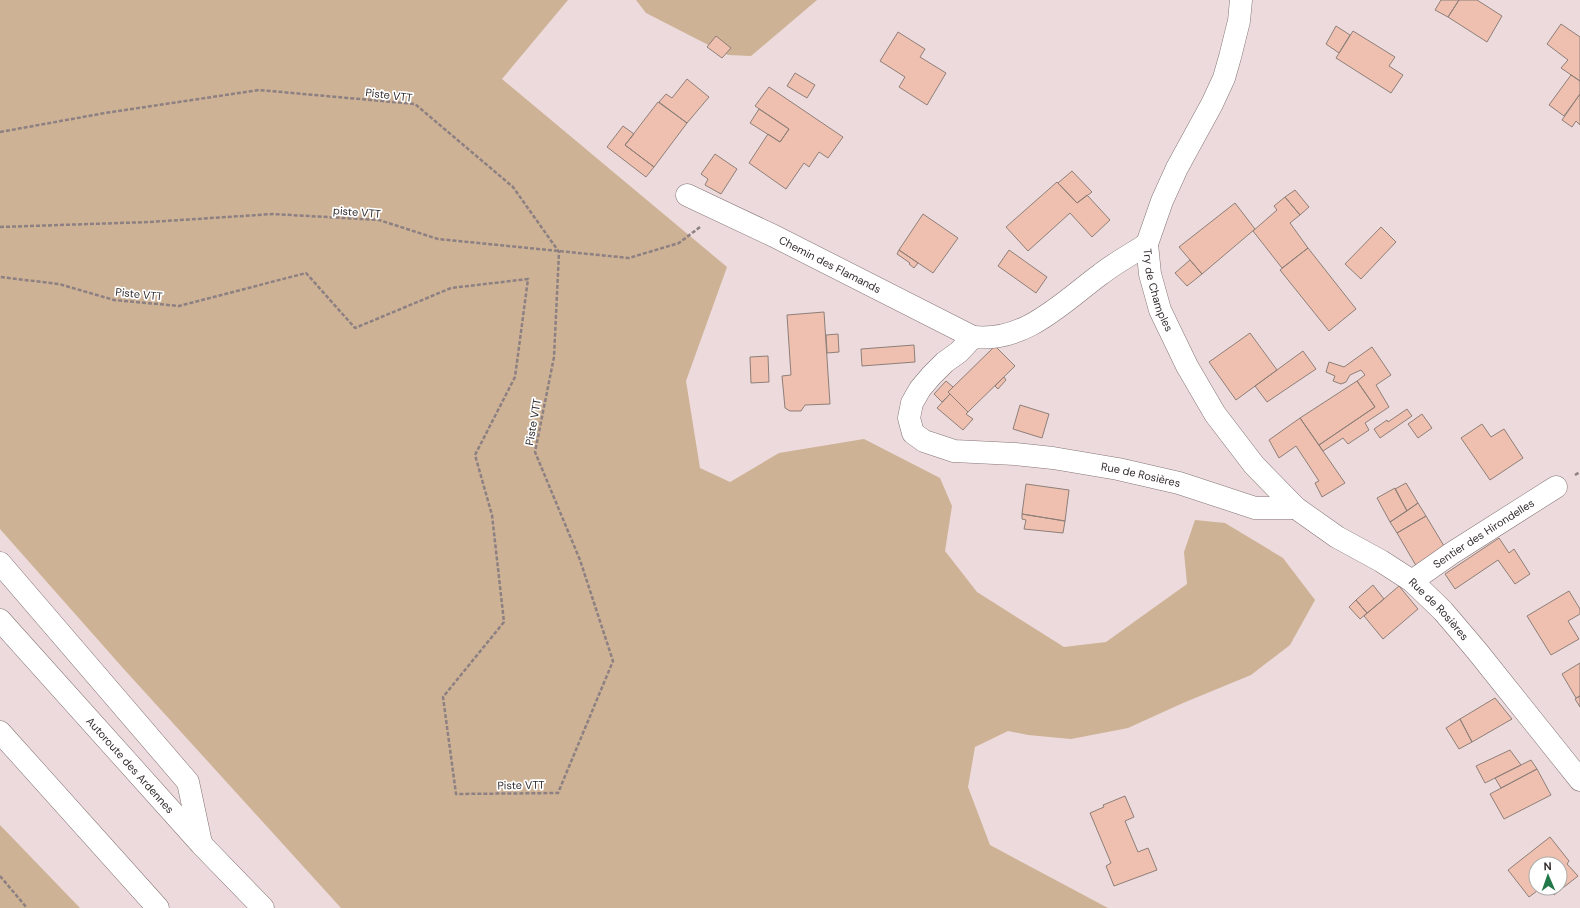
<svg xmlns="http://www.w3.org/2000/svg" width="1580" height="908" font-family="'DM Sans',sans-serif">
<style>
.green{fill:#ceb295}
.building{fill:#efc0af;stroke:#8e7f79}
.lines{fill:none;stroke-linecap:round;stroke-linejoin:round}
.minor-casing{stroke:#857577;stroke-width:23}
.highway-casing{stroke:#857577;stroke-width:23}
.path{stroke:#8d8082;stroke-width:2.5;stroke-dasharray:4 2;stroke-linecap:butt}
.minor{stroke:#fff;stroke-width:22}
.highway{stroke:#fff;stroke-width:22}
.labels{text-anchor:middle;stroke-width:3.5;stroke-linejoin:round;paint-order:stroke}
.street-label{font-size:11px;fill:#332c2d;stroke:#fff}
</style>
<rect width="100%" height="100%" fill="#ecdadc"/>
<path class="green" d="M0,0H568L502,79L727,267L686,381L700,468L730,482L779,453L864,439L940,478L952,506L945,551L977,592L1064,647L1106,642L1187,584L1184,552L1195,520L1225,523L1283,558L1315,600L1290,645L1251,675L1183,703L1128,728L1071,739L1028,735L1008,731L975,747L968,787L990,845L1108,908H341L122,667L0,529Z
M636,0H817L751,56L728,55L646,13Z
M0,825L80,908H0Z"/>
<path class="building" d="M1441,0H1459L1448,17L1435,10Z
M1459,0H1477L1502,16L1487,42L1448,17Z
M1561,24L1580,37V81L1561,68L1568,60L1547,44Z
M1336,26L1350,35L1339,53L1326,44Z
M1353,31L1395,57L1389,66L1403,75L1391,93L1336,58Z
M898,32L925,49L920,57L946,73L927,105L899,87L905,77L880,61Z
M716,36L731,48L722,58L707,47Z
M795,73L815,85L807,98L787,86Z
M1571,75L1580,81V94L1564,116L1549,105Z
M687,79L709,97L687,123L659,102L666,94L672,98Z
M769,87L843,137L828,158L819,152L809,167L804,163L786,189L749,163L768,134L780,142L789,129L755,106Z
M1580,94V125L1576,121L1572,127L1562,120Z
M658,102L687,123L654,167L625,145Z
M759,109L789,129L780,142L750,123Z
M623,126L634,134L625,145L654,167L646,177L607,147Z
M715,154L737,169L721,194L705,185L708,179L701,174Z
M1072,171L1092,192L1077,203L1058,183Z
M1057,182L1077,203L1087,195L1110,220L1092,237L1070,213L1028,251L1006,227Z
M1295,190L1309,207L1300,215L1285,197Z
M1285,197L1300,215L1290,223L1308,248L1282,268L1253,231L1277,210L1274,206Z
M1235,203L1255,229L1202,274L1179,247Z
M923,214L958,238L933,273L899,250Z
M1381,227L1396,242L1361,279L1345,264Z
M1308,248L1356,309L1329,331L1280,270Z
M899,250L918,263L914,268L909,264L910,263L897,254Z
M1009,250L1047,277L1036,293L998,266Z
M1190,260L1202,274L1187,286L1175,273Z
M824,312L830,404L805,405L801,411H790L785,408L782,376L791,375L787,315Z
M1250,333L1277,370L1236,400L1209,362Z
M838,334L839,352L827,353L826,335Z
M914,345L915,362L862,366L861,349Z
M995,346L1015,366L968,412L948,392Z
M1372,347L1391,375L1376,385L1389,407L1365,423L1369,430L1348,444L1343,438L1323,451L1319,445L1375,407L1357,381L1365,375L1361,370L1350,375L1346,382L1341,384L1333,381L1335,376L1326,372L1329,362L1344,367Z
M1303,351L1316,369L1267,402L1255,386Z
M768,356L769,382L751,383L750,357Z
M1004,377L1006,380L998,389L995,386Z
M946,381L953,387L948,392L950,394L942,402L934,394Z
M1357,381L1375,407L1319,445L1300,418Z
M950,394L968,412L966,414L973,419L963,430L937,408Z
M1020,405L1049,414L1042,438L1013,429Z
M1407,409L1412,416L1380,438L1374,429L1387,420L1388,422Z
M1422,414L1432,428L1418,438L1408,424Z
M1300,418L1345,483L1322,497L1315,483L1319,481L1296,446L1279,458L1269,440Z
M1482,424L1491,437L1504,429L1523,458L1490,480L1461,438Z
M1406,483L1418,503L1407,511L1395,489Z
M1026,484L1069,490L1065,521L1022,514Z
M1395,488L1407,511L1390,522L1377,498Z
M1418,503L1426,516L1397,533L1390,522Z
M1022,514L1065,521L1063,533L1024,529L1026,520L1022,519Z
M1426,516L1447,551L1418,569L1397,533Z
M1499,538L1509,553L1514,549L1530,574L1515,584L1498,560L1455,589L1445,574Z
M1373,585L1384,599L1367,613L1356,600Z
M1399,586L1418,609L1383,639L1364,616Z
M1569,591L1580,609V614L1568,621L1579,639L1551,655L1527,616Z
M1356,600L1367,613L1360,619L1349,607Z
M1580,663V696L1576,698L1562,674Z
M1580,696V707L1575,699Z
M1495,698L1512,719L1472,742L1460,719Z
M1460,719L1472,742L1459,749L1446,728Z
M1510,750L1521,765L1485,783L1476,766Z
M1531,760L1537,769L1501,788L1495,778Z
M1537,769L1551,795L1504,819L1490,794Z
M1125,796L1134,817L1125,821L1138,852L1148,848L1157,870L1114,886L1106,866L1111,863L1090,813L1104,807L1103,805Z
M1550,837L1569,861L1567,864L1578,876L1554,895L1549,888H1560V864H1536V888H1541L1529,897L1508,870Z"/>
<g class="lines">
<defs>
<g id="minor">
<path id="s1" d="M1241,0L1239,21L1230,57L1224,78L1212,104L1177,168L1162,201L1147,244L1150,274L1160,310L1187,366L1215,414L1254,465L1296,508L1337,537L1381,561L1412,581L1443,611L1477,651L1580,780"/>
<path id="s2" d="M687,195L774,236L973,337"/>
<path id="s3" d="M1147,244C1132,254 1115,263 1101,274C1063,302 1025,343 973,337L959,352L945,362L931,376L920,389L912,403L909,418L913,433L924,441L954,451L1015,454L1053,458L1118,469L1179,483L1255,508H1296"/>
<path id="s4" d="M1412,581L1452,553L1556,487"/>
</g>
<g id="highway">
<path d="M0,563L188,782L201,843"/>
<path id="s5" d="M0,620L201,844L263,908"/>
<path d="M0,732L158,908"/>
</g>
</defs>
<use href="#minor" class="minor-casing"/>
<use href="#highway" class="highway-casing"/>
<path class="path" d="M0,132L105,113L259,90L415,104L513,187L559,252L554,357L535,452L580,560L613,661L558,793L456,794L443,697L504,622L492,515L475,455L515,377L528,279L451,288L355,328L306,273L179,306L114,300L59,284L0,277
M0,227L150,222L273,214L379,220L438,239L629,258L679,243L700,227
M1575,475L1580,472
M0,876L27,908"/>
<use href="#minor" class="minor"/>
<use href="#highway" class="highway"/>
</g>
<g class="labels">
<g class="street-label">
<text transform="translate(389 95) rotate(7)" y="4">Piste VTT</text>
<text transform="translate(357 212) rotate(5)" y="4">piste VTT</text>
<text dy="4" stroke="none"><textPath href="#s2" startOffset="159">Chemin des Flamands</textPath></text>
<text dy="4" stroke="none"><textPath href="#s1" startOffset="311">Try de Champles</textPath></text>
<text transform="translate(139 294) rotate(6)" y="4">Piste VTT</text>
<text transform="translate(533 422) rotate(-80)" y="4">Piste VTT</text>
<text dy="4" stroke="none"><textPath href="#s3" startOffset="557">Rue de Rosières</textPath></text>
<text dy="4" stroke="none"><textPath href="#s4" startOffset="86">Sentier des Hirondelles</textPath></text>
<text dy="4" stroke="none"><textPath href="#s1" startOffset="749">Rue de Rosières</textPath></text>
<text dy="4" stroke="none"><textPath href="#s5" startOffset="195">Autoroute des Ardennes</textPath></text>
<text transform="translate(521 785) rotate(-1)" y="4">Piste VTT</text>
</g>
</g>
<g transform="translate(1548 876) rotate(358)"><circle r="19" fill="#ffffff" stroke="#adabab"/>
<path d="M0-3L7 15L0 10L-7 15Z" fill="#23784a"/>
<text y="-6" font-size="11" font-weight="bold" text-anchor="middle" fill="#332c2d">N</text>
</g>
</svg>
